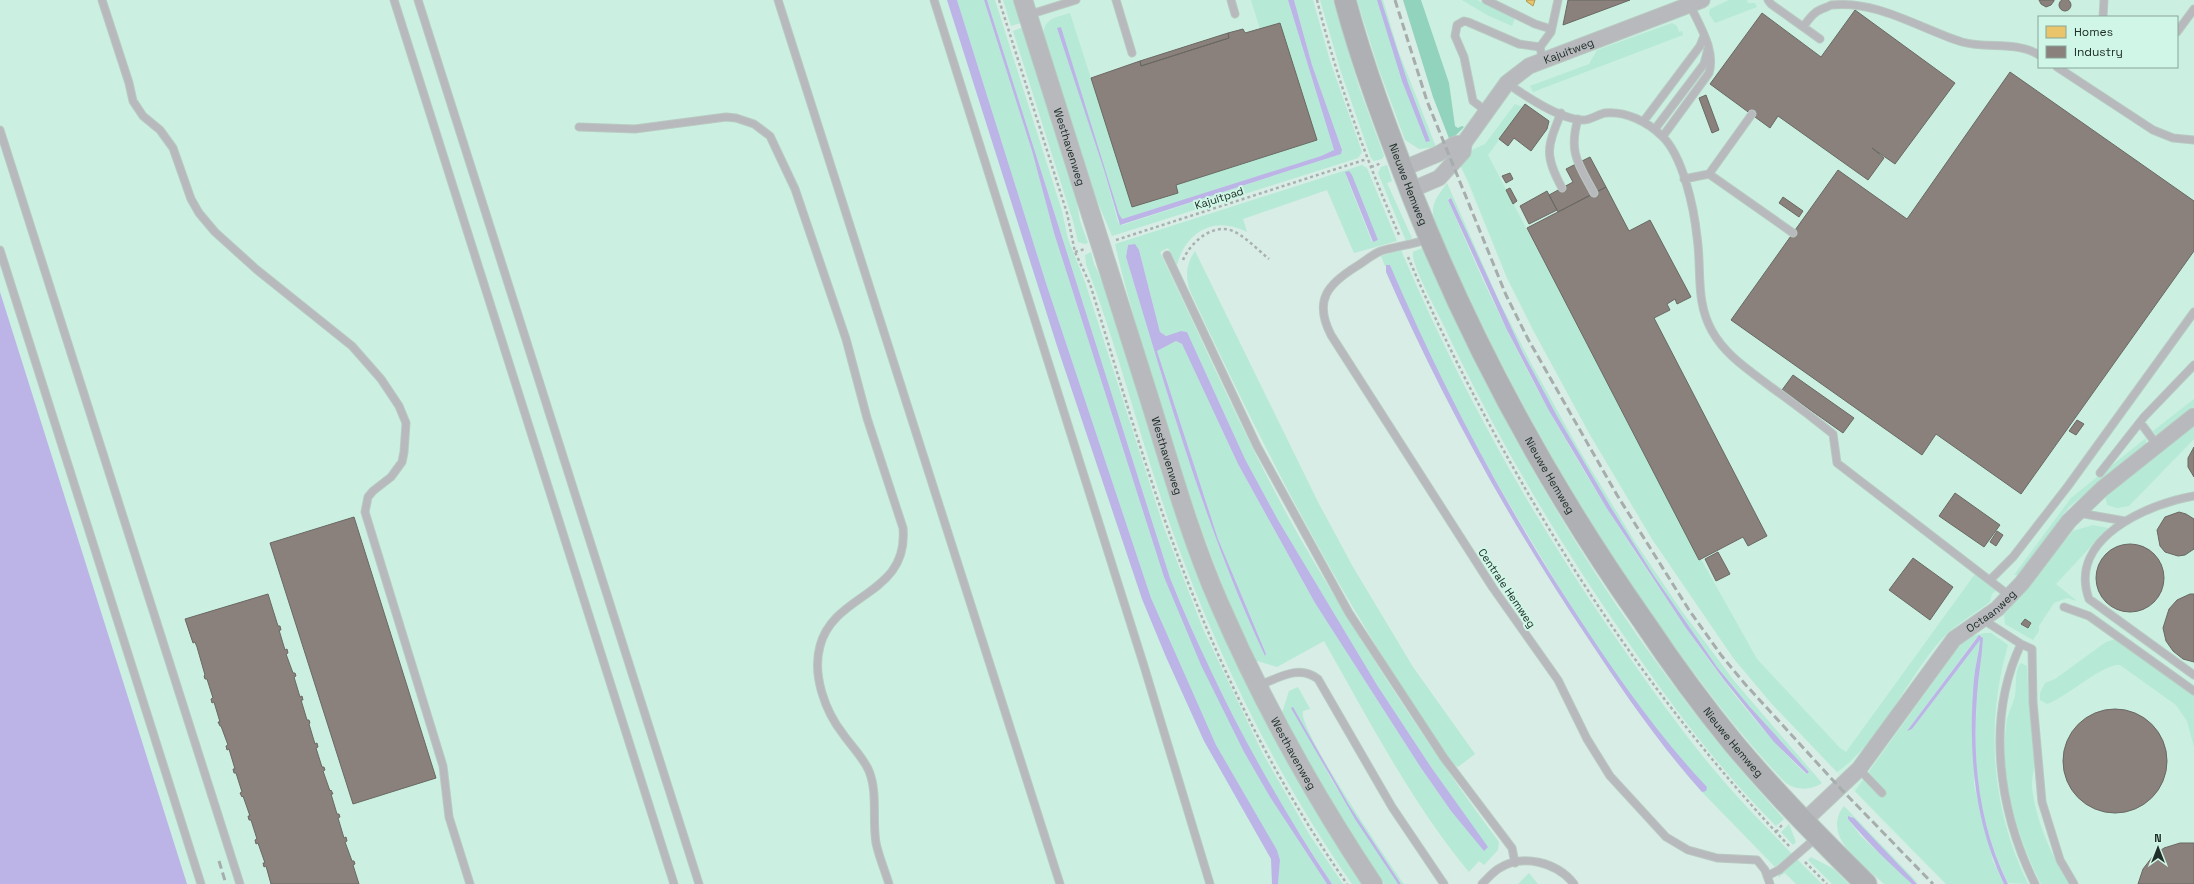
<svg xmlns="http://www.w3.org/2000/svg" width="2194" height="884" font-family="'Space Grotesk',sans-serif">
<style>
.built{fill:#cbefe1;fill-rule:evenodd}
.green{fill:#b6e9d6;fill-rule:evenodd}
.forest{fill:#91d3bd}
.water{fill:#bcb4e6}
.homes{fill:#e9c46a;stroke:#ad9756}
.industry{fill:#8a817c;stroke:#6a6863}
.lines{fill:none;stroke-linecap:round;stroke-linejoin:round}
.service-casing{stroke:#b9c9c2;stroke-width:9}
.minor-casing{stroke:#b9c9c2;stroke-width:17}
.tertiary-casing{stroke:#b9c9c2;stroke-width:20}
.secondary-casing{stroke:#b9c9c2;stroke-width:23}
.path{stroke:#aab0b0;stroke-width:2.5;stroke-dasharray:3 3;stroke-linecap:butt}
.service{stroke:#b7b9bc;stroke-width:7}
.minor{stroke:#b7b9bc;stroke-width:15}
.tertiary{stroke:#b7b9bc;stroke-width:18}
.secondary{stroke:#aeb0b3;stroke-width:21}
.rail{stroke:#a7acad;stroke-width:3;stroke-dasharray:8 4;stroke-linecap:butt}
.labels{text-anchor:middle;stroke-width:4;stroke-linejoin:round;paint-order:stroke}
.street-label{font-size:11px;fill:#202f29;stroke:#cff6e6}
</style>
<rect width="100%" height="100%" fill="#d8ede5"/>
<path class="built" d="M0,0H977L1133,489L1319,884H47L0,713Z
M1032,0H1313L1330,61L1362,152L1358,158L1112,236L1096,198Z
M1421,0H2194V884H1946L1890,829L1771,703L1726,648L1652,539L1589,433L1507,278L1450,141L1460,128L1455,126L1449,83ZM2039,17H2177V67H2039Z"/>
<path class="green" d="M957,0H984L1032,151L1054,233L1164,577L1244,752L1270,797L1327,884H1278L1280,860L1277,850L1216,745L1151,598L1046,283Z
M987,0H995L1062,211L1068,239L1085,282L1163,525L1203,629L1262,752L1309,834L1343,884H1332L1274,794L1255,759L1206,662L1170,578Z
M1003,0H1014L1021,23L1011,26Z
M1251,0H1288L1334,150L1321,156L1122,219L1119,214L1061,27L1058,28L1104,170L1118,223L1123,225L1341,154L1342,150L1312,65L1294,0H1313L1330,61L1362,152L1358,158L1112,236L1096,198L1043,35C1044,19 1056,17 1070,13L1132,207L1178,193L1176,185L1317,140L1280,23L1260,29Z
M1320,0H1333L1359,87L1384,156L1382,159L1374,161L1371,158L1341,72Z
M1357,0H1383L1398,50L1436,147L1419,149L1405,140L1378,67Z
M1462,0H1477L1515,18L1512,26L1487,15Z
M1729,0H1747L1748,3H1755L1757,7L1715,23L1709,14L1710,9Z
M1672,23L1677,26L1679,32L1682,31L1683,35L1533,92L1530,86L1589,64L1597,50Z
M1023,27L1076,197L1080,221L1088,243L1085,244L1078,242L1073,221L1013,31Z
M1515,104L1523,107L1488,155L1699,560L1701,559L1757,659L1840,748L1846,752L1975,574L1998,589L1992,594L1990,602C1973,615 1954,625 1940,641C1905,681 1880,743 1837,772L1771,703L1734,659L1652,539L1589,433L1533,330L1507,278L1468,181L1460,165L1470,151L1485,144Z
M1362,165L1367,168L1397,241L1354,253L1327,190L1243,219L1247,232C1215,215 1186,231 1177,265L1168,248L1160,252C1206,348 1248,446 1300,538C1361,643 1427,745 1499,842L1498,850L1484,865L1479,861L1469,872C1411,802 1369,720 1324,641L1277,667L1254,660C1216,576 1189,497 1162,410C1145,355 1128,301 1115,244ZM1345,173L1378,240L1372,242ZM1128,245L1139,250L1160,332L1166,336L1181,331L1187,332L1245,459L1278,520L1377,685L1431,767L1487,847L1484,850L1451,811L1421,768L1315,603L1238,464L1182,344L1176,341L1157,351L1218,539L1266,654L1265,656C1205,528 1167,392 1126,257Z
M1387,165L1392,181L1387,183L1412,238L1406,241L1378,173L1381,167Z
M1447,183L1499,301L1531,363L1578,448L1635,542L1681,610L1735,682L1822,783C1811,790 1797,791 1786,783C1780,778 1774,770 1768,764C1748,742 1729,719 1711,695C1615,571 1535,437 1468,296C1459,277 1435,232 1433,213C1432,201 1441,192 1447,183ZM1449,198C1462,220 1470,243 1481,266C1503,312 1525,359 1550,404C1603,501 1663,598 1731,685C1755,715 1783,743 1809,772L1808,774H1806C1751,722 1706,658 1664,595C1602,504 1544,409 1497,309C1479,273 1464,236 1448,200Z
M1422,248C1513,455 1631,652 1784,819L1776,826C1718,768 1668,701 1622,633C1554,535 1494,432 1443,324C1436,309 1411,265 1413,252Z
M1401,250C1458,384 1529,512 1611,631C1648,684 1685,737 1727,785C1748,809 1770,831 1792,854L1775,867L1702,792L1707,787C1639,716 1585,631 1535,547C1480,457 1429,363 1390,265L1385,266L1381,256Z
M1195,251L1318,502L1353,567L1413,667L1475,754L1458,767C1446,760 1425,721 1416,708C1328,576 1257,435 1190,291C1185,276 1186,264 1195,251Z
M1091,252L1094,264L1103,282L1213,611C1255,707 1304,798 1363,884H1352C1276,775 1217,655 1172,530C1141,442 1119,351 1086,264L1085,255Z
M2194,399V406L2156,435L2153,431Z
M2194,426V439L2129,506L2117,508L2107,505L2105,495Z
M2146,438V445L2069,507L2019,575H2014L2071,498Z
M2093,525L2108,528L2056,584L2077,601L2067,598L2054,603L2039,626V631L2033,640L2005,624L2004,615L2073,531Z
M1985,633H1991L2008,645C1985,724 1991,809 2028,884L2008,883C1978,822 1973,766 1977,699C1978,678 1982,657 1982,636L1976,638L1907,731L1912,729L1980,640L1974,678V785L1993,861L2004,884H1946L1855,791L1962,642L1972,636Z
M2127,638L2194,687V747L2187,721L2176,705L2120,665C2103,663 2067,697 2047,704L2040,700V693L2045,683L2055,679L2106,642L2116,639Z
M2021,663L2027,666C2028,698 2031,729 2034,760C2035,769 2031,779 2032,788C2036,821 2051,855 2069,884H2041C2016,834 1998,776 2007,719C2009,711 2013,704 2015,696C2017,686 2014,670 2021,663Z
M1298,687L1310,709L1303,711C1297,728 1389,863 1404,884H1401L1349,805L1293,707L1331,779L1398,884H1384L1339,817L1281,716L1289,691Z
M1844,806L1919,884L1908,876L1851,816L1848,819L1860,835L1912,884H1884C1864,865 1820,837 1844,806Z
M1789,824L1796,842L1793,845L1781,832Z
M1811,857L1834,869L1849,884H1832L1808,860Z
M1797,859L1822,884H1796L1785,873L1780,876V878L1778,876Z
M1529,873L1538,884H1518Z"/>
<path class="forest" d="M1403,0H1421L1449,83L1455,126L1458,128L1462,126L1464,127L1450,141L1433,97Z"/>
<path class="water" d="M947,0H957L1046,283L1151,598L1216,745L1277,850L1280,860L1278,884H1272L1271,859L1204,741L1166,657L1142,599L1058,349Z
M984,0H987L992,16L1170,578C1214,686 1267,787 1332,884H1327L1270,797L1244,752L1201,665L1164,577L1054,233L1032,151Z
M1288,0H1294L1312,65L1342,150L1341,154L1120,225L1104,170L1057,28L1061,27L1119,214L1122,219L1321,156L1334,150Z
M1377,0H1381L1408,83L1430,141L1426,142L1402,81Z
M1349,171L1352,175L1378,240L1373,242L1345,172Z
M1451,198L1523,353L1557,416L1610,506L1654,576L1717,667L1749,706L1809,772L1807,774L1774,742L1724,680L1686,628L1606,507L1548,409L1507,330L1448,200Z
M1135,244L1139,250L1160,332L1166,336L1181,331L1187,332L1245,459L1278,520L1377,685L1431,767L1488,847L1484,851L1451,811L1421,768L1315,603L1238,464L1182,344L1176,341L1157,351L1218,539L1266,654L1265,656C1205,528 1167,392 1126,257L1128,245Z
M1386,265H1390C1442,387 1504,504 1577,615C1616,675 1658,735 1707,787L1706,791L1702,792C1659,744 1622,690 1587,637C1508,519 1443,401 1386,272Z
M0,292L187,884H0Z
M1979,635L1983,638C1982,658 1978,677 1977,696C1972,761 1979,825 2008,884H2004C1973,819 1968,749 1974,679C1975,666 1979,653 1980,640L1912,729L1907,731Z
M1293,707L1349,805L1401,884H1398L1355,819L1291,708Z
M1848,816L1854,818L1917,884H1912C1889,863 1868,843 1848,819Z"/>
<path class="homes" d="M1527,0H1535L1533,6L1526,1Z"/>
<path class="industry" d="M2059 5a6 6 0 1 1 12 0a6 6 0 1 1-12 0Z
M1568,0H1630L1563,25Z
M2039,0H2054V1L2051,5L2046,7L2041,4Z
M1855,10L1955,83L1895,164L1872,148L1884,158L1868,180L1778,116L1770,128L1710,84L1762,13L1821,57Z
M1280,23L1317,140L1176,185L1178,193L1132,207L1091,78L1140,61L1141,66L1229,38L1228,33L1243,29L1245,33Z
M1228,33L1229,38L1141,66L1140,61Z
M2010,72L2194,201V251L2021,494L1936,434L1922,455L1731,320L1838,170L1907,219Z
M1706,95L1719,130L1712,133L1699,98Z
M1525,104L1549,121L1547,129L1531,151L1514,138L1508,146L1499,139Z
M1590,157L1606,187L1558,212L1549,195L1573,182L1566,169Z
M1510,173L1513,179L1506,183L1502,176Z
M1606,187L1629,231L1650,220L1691,297L1677,304L1675,299L1667,304L1670,310L1654,318L1767,536L1748,546L1743,537L1699,560L1527,228Z
M1510,188L1517,201L1513,204L1506,190Z
M1547,191L1557,210L1529,224L1520,206Z
M1783,197L1803,211L1799,217L1779,203Z
M1793,375L1854,418L1843,433L1782,390Z
M2077,420L2084,424L2076,435L2069,431Z
M2194,447V477L2188,467V458Z
M1955,493L2000,525L1984,547L1939,516Z
M2179,512L2186,514L2194,519V549L2185,555L2178,556L2165,552L2160,546L2157,530L2165,517Z
M354,517L436,778L353,804L270,543Z
M1997,531L2003,535L1996,546L1990,542Z
M2096 578a34 34 0 1 1 68 0a34 34 0 1 1-68 0Z
M1718,552L1730,574L1716,581L1705,559Z
M1913,558L1953,587L1930,620L1889,590Z
M268,594L278,626H280L281,630H279L285,650L287,649L288,653L286,654L293,673H295L296,676L294,677L300,697L302,696L303,700H301L307,720H309L310,723L309,724L315,744L317,743L318,747L316,748L322,767H324L325,770L323,771L330,791L331,790L333,794H331L337,814H339L340,817L338,818L344,838L346,837L347,841L345,842L352,861H354L355,864L353,865L359,884H271L266,866L264,867L263,863H265L258,843L256,844L255,840L257,839L251,820H249L248,816H250L243,796L242,797L240,793L242,792L236,773H234L233,769H235L229,749L227,750L226,746L228,745L221,726H220L218,722H220L214,702L212,703L211,699L213,698L207,679H205L204,676L205,675L197,647L195,642L193,643L185,619Z
M2190,594H2194V662L2183,659L2173,651L2166,641L2163,628L2169,609L2177,600Z
M2025,619L2031,623L2028,628L2021,624Z
M2063 761a52 52 0 1 1 104 0a52 52 0 1 1-104 0Z
M2180,843H2194V884H2138L2143,869L2153,856L2164,848Z"/>
<g class="lines">
<defs>
<path id="service" d="M102,0L129,83L133,101L143,116L160,130L173,148L191,199L199,213L215,232L256,269L352,346L381,379L399,406L406,423L404,452L402,462L391,477L373,491L368,497L365,512L443,766L449,817L470,884
M394,0L674,884
M418,0L699,884
M778,0L1060,884
M934,0L1144,666L1210,884
M1116,0L1132,53
M1231,0L1235,14
M1486,0L1535,24L1551,29
M1768,0L1771,4L1820,39
M1028,15L1076,0
M2103,17L2104,0
M1803,27C1807,22 1810,17 1815,13C1819,9 1826,8 1831,5C1878,0 1920,29 1962,42C1987,49 2018,41 2039,55
M2177,32L2194,9
M1543,61L1540,47L1551,32L1558,0
M2057,67L2153,130L2173,138L2194,140
M1507,83C1525,96 1560,119 1582,120C1590,121 1598,114 1605,113C1626,111 1648,122 1662,136C1683,156 1694,208 1697,237C1702,270 1695,301 1712,331C1726,356 1749,370 1771,387C1792,402 1813,418 1833,434L1837,463L2010,596
M1486,111L1473,101L1464,57L1455,36L1457,25L1464,21L1468,22L1519,44L1540,47
M1561,113C1547,148 1544,154 1562,188
M1578,119C1568,153 1579,165 1594,193
M1643,122L1700,46L1704,36
M579,127L635,129L726,117L736,118L754,124L770,136L795,189L846,339L867,418L903,528C909,596 834,592 820,646C812,675 825,711 843,734C852,747 863,757 869,771C878,793 872,820 876,843C879,857 885,871 889,884
M1655,129L1704,64L1708,49
M0,130L240,884
M1663,136L1709,73C1716,50 1699,25 1690,5
M1709,174L1793,233
M1684,179L1709,174L1752,114
M1428,239C1412,245 1397,246 1381,251C1373,254 1365,261 1357,266C1328,284 1313,300 1331,335L1493,588L1558,680L1587,739L1610,776L1666,837L1688,850L1717,858L1757,860L1765,870L1770,884
M0,250L201,884
M1167,255L1257,446L1349,613L1444,758L1512,848L1515,863
M2140,422L2157,445
M2100,473L2144,417L2194,365
M2194,496C2147,504 2067,539 2089,599L2194,675
M2079,513L2125,521
M1991,579L2013,557L2068,486L2194,312
M2064,607L2089,616L2194,691
M1982,619L2021,644L2032,649L2033,702L2042,802L2060,860L2074,884
M2021,644C1985,720 1999,811 2035,884
M1258,686C1278,678 1299,664 1318,679L1392,807L1444,884
M1859,769L1882,793
M1767,876L1779,870L1817,837
M1482,884C1487,879 1492,873 1498,869C1522,853 1557,862 1574,884"/>
<g id="minor">
<path d="M1402,169L1438,154L1455,144L1464,143"/>
<path id="s1" d="M1411,190L1439,178L1463,152L1464,143L1507,83L1529,66L1702,0"/>
<path id="s2" d="M1804,821L1859,769L1954,639L1997,609L2022,583L2069,521L2102,489L2194,416"/>
</g>
<g id="tertiary">
<path id="s3" d="M1023,0C1064,128 1104,257 1145,385C1168,457 1188,532 1219,603C1262,702 1313,794 1373,884"/>
</g>
<g id="secondary">
<path id="s4" d="M1345,0C1363,67 1388,132 1413,197C1473,347 1551,490 1644,622C1672,664 1702,705 1734,744C1775,793 1820,839 1866,884"/>
</g>
</defs>
<use href="#service" class="service-casing"/>
<use href="#minor" class="minor-casing"/>
<use href="#tertiary" class="tertiary-casing"/>
<use href="#secondary" class="secondary-casing"/>
<path class="path" d="M999,0L1067,213L1075,252L1090,284C1123,390 1153,497 1195,600C1235,700 1286,796 1347,884
M1317,0C1337,80 1366,159 1399,235
M1371,167L1382,163
M1116,240L1367,159
M1075,252L1085,249
M1408,257C1436,323 1469,388 1504,451C1583,594 1677,728 1790,847
M1183,260C1191,241 1216,220 1237,233C1249,240 1259,251 1269,259
M1776,832L1782,825
M1805,862L1827,884"/>
<use href="#service" class="service"/>
<use href="#minor" class="minor"/>
<use href="#tertiary" class="tertiary"/>
<use href="#secondary" class="secondary"/>
<path class="rail" d="M1395,0L1427,101L1506,295L1528,339L1617,495L1689,610L1721,655L1745,684L1840,788L1933,884
M219,861L226,884"/>
</g>
<g class="labels">
<g class="street-label">
<text dy="4" stroke="none"><textPath href="#s1" startOffset="219">Kajuitweg</textPath></text>
<text dy="4" stroke="none"><textPath href="#s3" startOffset="154">Westhavenweg</textPath></text>
<text dy="4" stroke="none"><textPath href="#s4" startOffset="195">Nieuwe Hemweg</textPath></text>
<text transform="translate(1219 198) rotate(-18)" y="4">Kajuitpad</text>
<text dy="4" stroke="none"><textPath href="#s3" startOffset="478">Westhavenweg</textPath></text>
<text dy="4" stroke="none"><textPath href="#s4" startOffset="519">Nieuwe Hemweg</textPath></text>
<text transform="translate(1507 588) rotate(56)" y="4">Centrale Hemweg</text>
<text dy="4" stroke="none"><textPath href="#s2" startOffset="283">Octaanweg</textPath></text>
<text dy="4" stroke="none"><textPath href="#s4" startOffset="843">Nieuwe Hemweg</textPath></text>
<text dy="4" stroke="none"><textPath href="#s3" startOffset="802">Westhavenweg</textPath></text>
</g>
</g>
<rect x="2038" y="16" width="140" height="52" fill="#cff6e6" stroke="#89a69a"/>
<rect x="2046" y="26" width="20" height="12" fill="#e9c46a" stroke="#89a69a"/>
<text x="2074" y="36" font-size="12" fill="#202f29">Homes</text>
<rect x="2046" y="46" width="20" height="12" fill="#8a817c" stroke="#89a69a"/>
<text x="2074" y="56" font-size="12" fill="#202f29">Industry</text>
<g transform="translate(2158 848)" stroke="#cff6e6" stroke-width="3" paint-order="stroke">
<path d="M0-3L7 15L0 10L-7 15Z" fill="#202f29"/>
<text y="-6" font-size="11" font-weight="bold" text-anchor="middle" fill="#202f29">N</text>
</g>
</svg>
